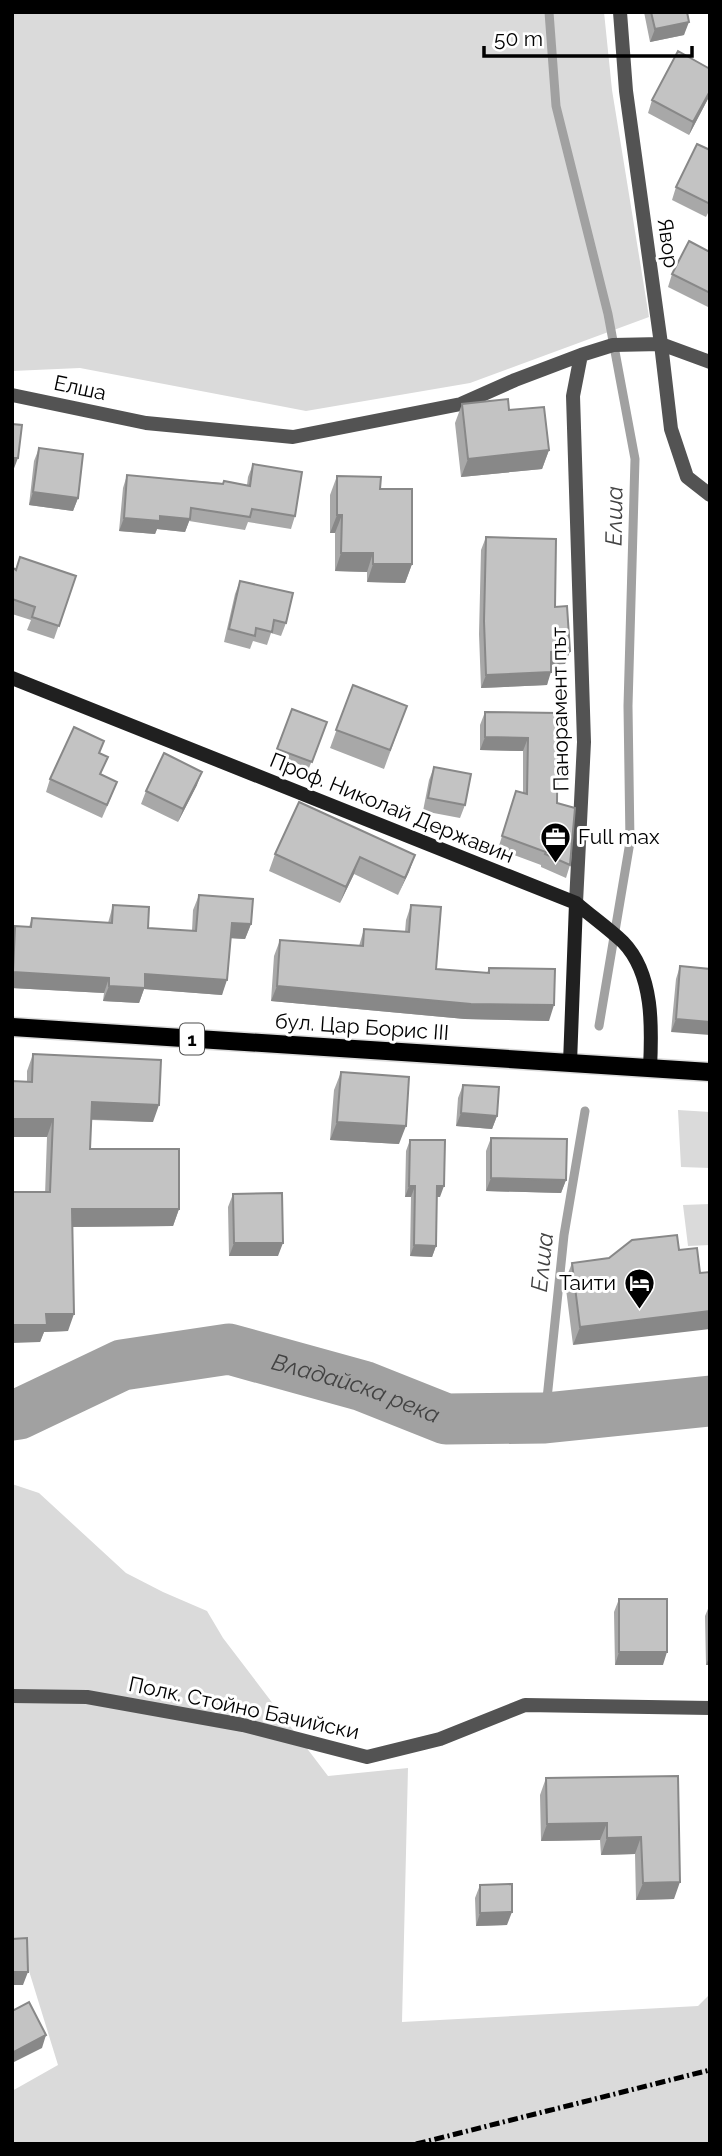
<svg xmlns="http://www.w3.org/2000/svg" width="722" height="2156" font-family="Raleway,sans-serif">
<style>
.green{fill:#dadada}
.lines{fill:none;stroke-linecap:round;stroke-linejoin:round}
.stream{stroke:#a1a1a1;stroke-width:9}
.river{stroke:#a1a1a1;stroke-width:51}
.primary-casing{stroke:#dbdbdb;stroke-width:21}
.street{stroke:#535353;stroke-width:14}
.secondary{stroke:#202020;stroke-width:14}
.primary{stroke:#000;stroke-width:18}
.rail{stroke:#000;stroke-width:5;stroke-dasharray:10 3.5 2 3.5;stroke-linecap:butt}
.wall{fill:#a8a8a8}
.shaded-wall{fill:#888}
.building{fill:#c3c3c3;stroke:#888;stroke-width:2}
.labels{text-anchor:middle;stroke-width:6;stroke-linejoin:round;paint-order:stroke}
.shield{fill:#fff;stroke:#4c4c4c;stroke-width:2}
.shield-label{font-size:19px;font-weight:bold;fill:#000}
.street-label{font-size:21px;fill:#000;stroke:#fff}
.poi-label{font-size:21px;fill:#000;stroke:#fff;text-anchor:start}
.water-label{font-size:23px;font-style:italic;fill:#424242;stroke:#fff}
</style>
<rect width="100%" height="100%" fill="#fff"/>
<path class="green" d="M12,12H604L612,90L649,317L470,383L306,411L80,368L12,371Z
M678,1110L710,1112V1168L681,1167Z
M710,1204V1245L688,1246L683,1205Z
M12,1484L39,1493L126,1573L163,1592L207,1611L223,1638L328,1776L408,1768L402,2022L698,2006L710,1994V2144H12V2091L58,2065L21,1945L12,1946Z"/>
<g class="lines">
<path class="stream" d="M549,12L556,106L608,314L635,459L628,706L630,842L599,1026
M545,1418L564,1235L585,1111"/>
<path class="river" id="s1" d="M12,1415L19,1414L122,1365L229,1349L363,1386L446,1419L545,1418L710,1401"/>
<defs>
<path id="primary" d="M12,1027L710,1072"/>
</defs>
<use href="#primary" class="primary-casing"/>
<path class="street" d="M620,12L626,91L661,344L671,429L687,477L710,495
M12,395L146,423L293,437L461,404L515,380L581,355L613,345L661,344L710,362
M576,903L584,742L573,396L581,355
M12,1696L87,1697L243,1725L367,1757L440,1739L525,1705L710,1708"/>
<path class="secondary" d="M12,678L576,903C591,916 608,928 623,942C654,974 652,1028 650,1069
M570,1063L576,903"/>
<use href="#primary" class="primary"/>
<path class="rail" d="M416,2144L710,2070"/>
</g>
<path class="wall" d="M644,12H687L684,35L650,42Z
M710,95L689,135L648,113L652,100Z
M710,150V209L706,217L672,200L676,187Z
M710,252V308L668,287L672,274Z
M462,404L509,410L549,450L542,469L461,477L455,423Z
M39,448L78,498L73,511L29,505L34,461Z
M253,464L295,516L291,529L248,522L245,530L189,521L185,532L157,529L155,534L119,531L123,488L127,475L247,485L248,477Z
M337,476L380,489L412,564L405,583L367,582V572L335,571V533H330V495Z
M486,537L555,607L570,651L565,664H551L547,685L481,688L479,634L481,550Z
M12,567L16,570L76,576L54,639L27,630L31,620L12,614Z
M240,581L286,623L281,636L271,633L267,645L253,641L250,649L224,642L235,594Z
M353,685L407,706L384,769L330,748Z
M292,709L327,722L309,768L274,755Z
M485,712L558,713L557,803L570,865L566,878L541,867V865L498,849L516,791L523,793V751L480,750V725Z
M100,753L101,775L112,795L102,818L46,792L50,779Z
M434,767L465,805L460,818L423,811L429,780Z
M197,785L178,822L141,804L146,791Z
M275,854L415,855L398,895L354,874L340,903L269,871Z
M199,895L251,924L245,939L231,938L222,995L144,989L139,1003L103,1001L104,993L12,988V935L15,926L29,927L32,918L108,923L113,905L148,928L192,931L193,910Z
M411,905L436,969L487,973L489,968L549,1021L465,1019L271,1001L274,956L280,940L359,946L364,929L405,932L406,920Z
M680,966L710,969L671,1032L676,979Z
M33,1054L153,1122L91,1120L90,1149L179,1209L173,1226L72,1227L68,1331L44,1332L40,1342L47,1137L27,1082V1071Z
M341,1072L399,1144L330,1140L334,1090Z
M463,1085L497,1116L492,1129L456,1126L458,1098Z
M491,1138L566,1180L561,1193L486,1191V1151Z
M410,1140L440,1197H437L436,1246L432,1257L410,1256L411,1197H405L406,1151Z
M233,1194L278,1256H229L228,1207Z
M679,1250L573,1345L565,1281L572,1263Z
M619,1599L663,1665H615L614,1612Z
M710,1604V1665H706L705,1616Z
M678,1776L674,1899L636,1900L635,1854L601,1855L600,1840L541,1841L540,1795L546,1778Z
M480,1885L507,1925L476,1926L475,1898Z"/>
<path class="shaded-wall" d="M689,22L684,35L650,42L655,29Z
M710,91V95L689,135L693,122Z
M549,450L542,469L461,477L468,459Z
M12,458H18L13,471H12Z
M33,492L78,498L73,511L29,505Z
M337,515H342L335,533H330Z
M160,516L190,519L185,532L157,529L155,534L119,531L124,518Z
M341,553H373L367,572L335,571Z
M373,564H412L405,583L367,582Z
M570,651L565,664L546,665L551,652Z
M551,672L547,685L481,688L486,675Z
M485,737L528,738L523,751L480,750Z
M202,772L197,785L178,822L183,809Z
M415,855L409,872L398,895L405,878Z
M360,857L354,874L340,903L346,887Z
M232,923L251,924L245,939L227,938Z
M13,972L109,978L104,993L12,988Z
M145,974L227,980L222,995L144,989L139,1003L103,1001L109,986Z
M277,986L554,1005L549,1021L465,1019L271,1001Z
M676,1019L710,1022V1035L671,1032Z
M92,1102L159,1105L153,1122L85,1119Z
M461,1113L497,1116L492,1129L456,1126Z
M12,1119H53L47,1137H12Z
M337,1122L406,1126L399,1144L330,1140Z
M491,1178L566,1180L561,1193L486,1191Z
M409,1186H415L411,1197H405Z
M437,1186H444L440,1197H433Z
M72,1209H179L173,1226L66,1227Z
M234,1243H283L278,1256H229Z
M414,1245L436,1246L432,1257L410,1256Z
M710,1311V1329L573,1345L580,1327Z
M46,1314H74L68,1331L44,1332L40,1342L12,1343V1325Z
M619,1652H667L663,1665H615Z
M710,1655V1665H706Z
M607,1823L600,1840L541,1841L547,1824Z
M641,1837L635,1854L601,1855L607,1838Z
M680,1882L674,1899L636,1900L643,1883Z
M512,1912L507,1925L476,1926L480,1913Z
M12,1972H28L23,1985H12Z
M46,2035L42,2048L12,2063V2053Z"/>
<path class="building" d="M651,12H687L689,22L655,29Z
M678,51L710,69V91L693,122L652,100Z
M697,144L710,150V204L676,187Z
M689,241L710,252V293L672,274Z
M508,399L509,410L544,407L549,450L468,459L462,404Z
M12,424L22,425L18,458H12Z
M39,448L83,454L78,498L33,492Z
M253,464L302,472L295,516L252,509L250,517L191,508L190,519L160,516V521L124,518L127,475L223,484L224,481L250,486Z
M337,476L381,477L380,489H412V564H373V553H341L342,515H337Z
M486,537L556,539L555,607L567,606L570,651L551,652V672L486,675L484,621Z
M20,557L76,576L59,626L32,617L35,607L12,599V567L16,570Z
M240,581L293,593L286,623L274,620L272,632L256,628L255,636L229,629Z
M353,685L407,706L390,750L336,730Z
M292,709L327,722L312,762L277,749Z
M485,712L558,713L557,803L575,808L570,865L545,854L546,852L502,836L516,791L527,794L528,738L485,737Z
M74,727L104,741L99,753L108,757L100,774L117,782L107,805L50,779Z
M164,753L202,772L183,809L146,791Z
M434,767L471,774L465,805L428,798Z
M299,802L415,855L405,878L360,857L346,887L275,854Z
M199,895L253,899L251,924L232,923L227,980L145,974V988L109,986V978L13,972L15,926L31,927L32,918L112,923L113,905L149,907L148,928L196,931Z
M411,905L441,907L436,969L489,973V968L555,969L554,1005L471,1004L277,986L280,940L363,946L364,929L409,932Z
M680,966L710,969V1022L676,1019Z
M33,1054L161,1060L159,1105L92,1102L90,1149H179V1209H72L74,1314H46L47,1325H12V1192H50L53,1119H12V1081L32,1082Z
M341,1072L409,1077L406,1126L337,1122Z
M463,1085L499,1087L497,1116L461,1113Z
M491,1138L567,1139L566,1180L491,1178Z
M410,1140H445L444,1186H437L436,1246L414,1245L415,1186H409Z
M282,1193L283,1243H234L233,1194Z
M677,1235L679,1250L697,1248L700,1273L710,1272V1311L580,1327L572,1263L609,1258L632,1240Z
M619,1599H667V1652H619Z
M678,1776L680,1882L643,1883L641,1837L607,1838V1823L547,1824L546,1778Z
M512,1884V1912L480,1913V1885Z
M27,1938L28,1972H12V1939Z
M29,2002L46,2035L12,2053V2011Z"/>
<defs>
<symbol id="office-pin" viewBox="-11 -11 22 30"><path d="M0 17L-7.5 6A9.5 9.5 0 1 1 7.5 6Z" fill="#000" stroke="#fff"/><path d="M-6-3h4V-5.5h4V-3h4V5H-6ZM-1-4.5V-3h2v-1.5ZM-6 0V1H6V0Z" fill="#fff"/></symbol>
<symbol id="hotel-pin" viewBox="-11 -11 22 30"><path d="M0 17L-7.5 6A9.5 9.5 0 1 1 7.5 6Z" fill="#000" stroke="#fff"/><path d="M-6-4.5h1.5V1H6V5H4.5V3h-9V5H-6ZM-4 0a1.8 1.8 0 1 1 3.6 0ZM.5 0V-2.5h3Q6-2.5 6 0Z" fill="#fff"/></symbol>
</defs>
<g fill-rule="evenodd">
<use href="#office-pin" x="538" y="820" width="35" height="47"/>
<use href="#hotel-pin" x="622" y="1266" width="35" height="47"/>
</g>
<g class="labels">
<rect class="shield" x="180" y="1023.5" width="24" height="31" rx="5"/>
<g class="shield-label">
<text x="192" y="1046">1</text>
</g>
<g class="street-label">
<text transform="translate(668 243) rotate(82)" y="7">Явор</text>
<text transform="translate(80 388) rotate(12)" y="7">Елша</text>
<text transform="translate(560 709) rotate(-91)" y="7">Панорамент път</text>
<text transform="translate(392 808) rotate(22)" y="7">Проф. Николай Державин</text>
<text transform="translate(362 1027) rotate(4)" y="7">бул. Цар Борис III</text>
<text transform="translate(244 1708) rotate(12)" y="7">Полк. Стойно Бачийски</text>
</g>
<g class="poi-label">
<text x="578" y="844">Full max</text>
<text x="616" y="1290" text-anchor="end">Таити</text>
</g>
<g class="water-label">
<text transform="translate(614 516) rotate(-89)" y="8">Елша</text>
<text transform="translate(542 1262) rotate(-84)" y="8">Елша</text>
<text dy="8" stroke="none"><textPath href="#s1" startOffset="362">Владайска река</textPath></text>
</g>
</g>
<rect width="722" height="2156" fill="none" stroke="#000000" stroke-width="28"/>
<path d="M484 46v10h208v-10" fill="none" stroke="#000000" stroke-width="3.5"/>
<text x="494" y="46" font-size="21" fill="#000000" stroke="#ffffff" stroke-width="5" paint-order="stroke">50 m</text>
</svg>
